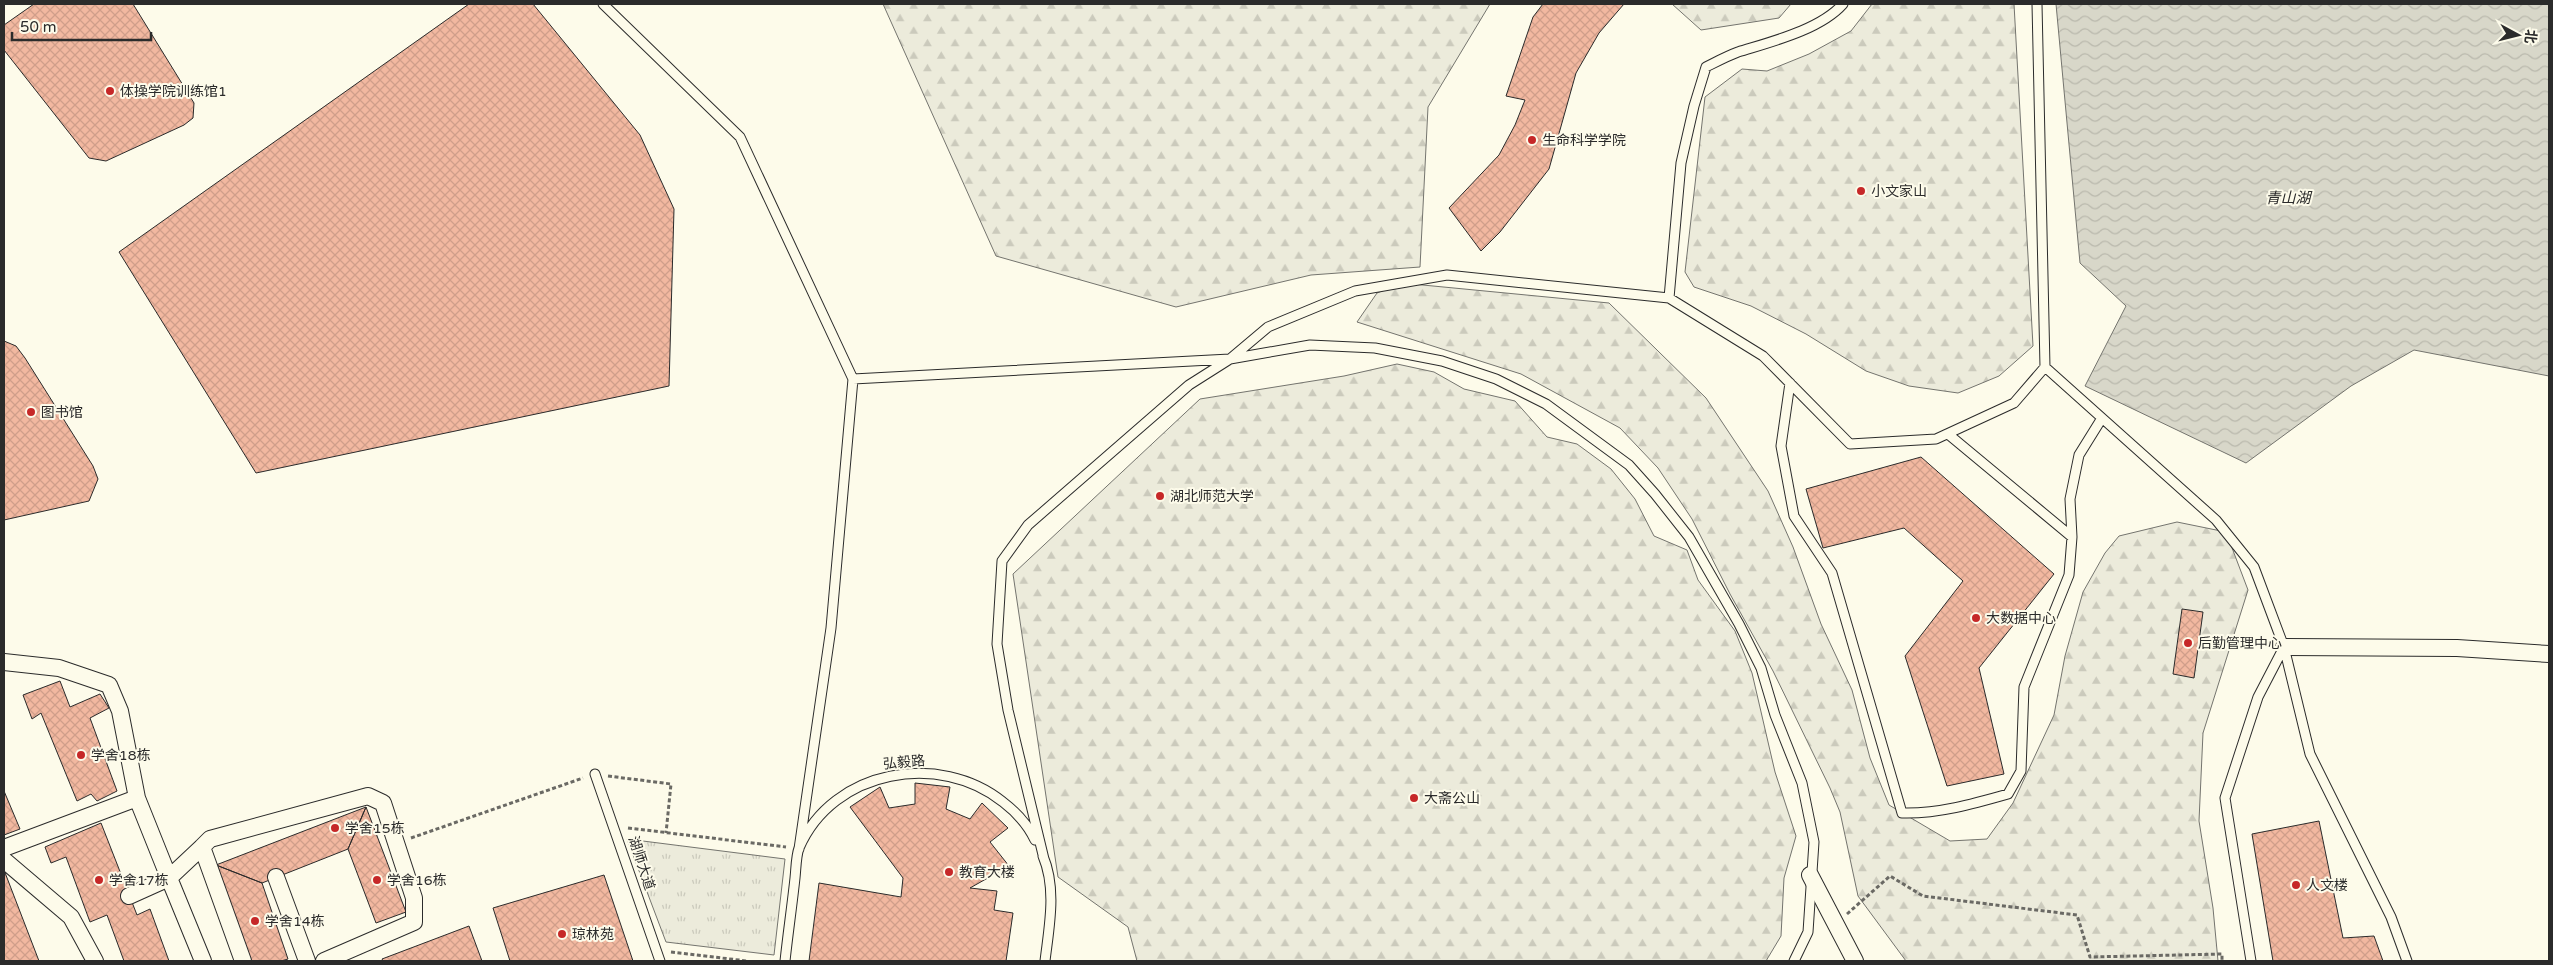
<svg xmlns="http://www.w3.org/2000/svg" width="2553" height="965" font-family="'Varela Round','Noto Sans SC',sans-serif">
<style>
.grass{fill:url(#grass-tufts);stroke:#74746e}
.forest{fill:url(#forest-firs);stroke:#74746e}
.water{fill:url(#water-waves);stroke:#74746e}
.building{fill:url(#building-cross-hatch);stroke:#2b2b2b}
.lines{fill:none;stroke-linecap:round;stroke-linejoin:round}
.service-casing{stroke:#2b2b2b;stroke-width:11}
.minor-casing{stroke:#2b2b2b;stroke-width:18}
.path{stroke:#6a6964;stroke-width:3;stroke-dasharray:4 2.5;stroke-linecap:butt}
.service{stroke:#fdfbea;stroke-width:9}
.minor{stroke:#fdfbea;stroke-width:16}
.poi-dot{fill:#c62828;stroke:#fdfbea;stroke-width:2}
.labels{text-anchor:middle;stroke-width:4;stroke-linejoin:round;paint-order:stroke}
.poi-label{font-size:14px;fill:#2b2b2b;stroke:#fdfbea;text-anchor:start}
.street-label{font-size:14px;fill:#2b2b2b;stroke:#fdfbea}
.water-label{font-size:15px;font-style:italic;fill:#2b2b2b;stroke:#fdfbea}
</style>
<defs>
<pattern id="grass-tufts" width="24" height="20" patternUnits="userSpaceOnUse" patternTransform="scale(1.25)"><rect width="24" height="20" fill="#ecebdb"/><path d="M3 7l-1-3M5 7V3M7 7l1-3M15 17l-1-3M17 17v-4M19 17l1-3" fill="none" stroke="#cbcabc"/></pattern>
<pattern id="forest-firs" width="22" height="20" patternUnits="userSpaceOnUse" patternTransform="scale(1.25)"><rect width="22" height="20" fill="#ecebdb"/><path d="M5 1l3.5 6h-7zM16 11l3.5 6h-7z" fill="#cbcabc"/></pattern>
<pattern id="water-waves" width="16" height="10" patternUnits="userSpaceOnUse" patternTransform="scale(1.25)"><rect width="16" height="10" fill="#d8d7c9"/><path d="M0 5q4-4 8 0t8 0" fill="none" stroke="#bab9ad"/></pattern>
<pattern id="building-cross-hatch" width="8" height="8" patternUnits="userSpaceOnUse" patternTransform="scale(1.25)"><rect width="8" height="8" fill="#f2b8a0"/><path d="M0 0l8 8M0 8l8-8" fill="none" stroke="#d09e8a"/></pattern>
</defs>
<rect width="100%" height="100%" fill="#fdfbea"/>
<path class="grass" d="M627,839L785,859L774,955L666,942Z"/>
<path class="forest" d="M883,4H1490L1428,107L1420,267L1311,275L1176,307L996,256Z
M1672,4H1791L1779,18L1701,30Z
M1872,4H2014L2033,346L1999,376L1958,393L1909,386L1866,371L1806,334L1751,306L1694,287L1685,272L1705,97L1742,69L1767,71L1809,54L1851,31Z
M1402,283L1609,303L1706,398L1768,491L1793,547L1821,624L1852,690L1870,758L1889,805L1950,841L1987,839L2013,803L2054,715L2065,656L2083,592L2105,553L2119,536L2177,522L2226,532L2248,590L2203,733L2199,821L2213,908L2218,961H1906L1858,896L1840,812L1830,788L1773,671L1730,594L1692,519L1658,468L1620,428L1521,374L1357,322L1377,293Z
M1397,364L1434,372L1464,389L1515,401L1547,437L1577,444L1611,469L1635,499L1654,536L1687,550L1698,580L1735,631L1752,673L1775,772L1796,836L1784,878L1781,936L1766,961H1137L1128,927L1058,877L1013,574L1200,399L1344,376Z"/>
<path class="water" d="M2056,4H2549V376L2414,350L2351,386L2246,463L2085,386L2126,306L2080,263Z"/>
<path class="building" d="M34,4H133L194,103L193,118L184,125L106,161L89,158L4,50V25Z
M469,4H533L640,135L674,209L669,386L256,473L119,252Z
M1543,4H1624L1599,33L1576,73L1549,169L1500,232L1481,251L1449,208L1499,155L1515,125L1525,100L1506,96L1533,17Z
M4,341L16,346L25,358L93,466L98,479L89,501L4,520Z
M1921,457L2054,574L1979,668L2004,774L1947,786L1905,656L1963,581L1904,528L1823,548L1806,489Z
M2182,609L2203,612L2194,678L2173,674Z
M60,681L70,707L100,694L109,708L90,718L117,791L97,801L91,794L77,801L41,713L32,719L23,695Z
M915,783L950,787L946,809L970,819L982,803L1008,828L990,842L1009,866L970,888L997,891L994,910L1013,913L1006,961H809L819,883L901,897L903,878L850,807L880,787L889,808L915,804Z
M4,791L20,829L4,835Z
M366,807L348,849L262,883L216,865Z
M366,807L406,912L376,923L348,849Z
M2319,821L2343,938L2374,936L2383,961H2273L2252,834Z
M101,823L137,915L150,909L169,961H124L107,915L90,922L66,857L51,863L45,847Z
M216,865L262,883L288,959L281,961H250Z
M4,870L39,961H4Z
M604,875L633,961H510L493,908Z
M469,926L482,961H383L382,959Z"/>
<g class="lines">
<defs>
<path id="service" d="M603,4L740,137L853,379L831,628L799,849
M1669,298L1681,163L1694,106L1706,67C1716,62 1727,56 1738,52C1770,42 1820,30 1843,4
M2045,367L2216,520L2254,567L2284,647L2310,754L2391,917L2407,961
M853,379L1230,359L1310,345L1375,348L1442,361L1496,379L1546,404L1629,465L1655,494L1689,537L1739,624L1761,668L1775,715L1802,783L1814,842L1808,932L1794,961
M1790,383L1781,446L1794,516L1832,573L1902,813C1938,814 1973,804 2008,794L2021,771L2024,687L2069,575L2072,537L2070,499L2079,455L2102,418
M1948,434L2072,537
M595,774L660,961
M1043,856C1057,889 1049,927 1045,961
M1044,859L1008,710L997,644L1002,561L1028,525L1189,385L1230,359L1268,327L1355,291L1447,275L1669,298L1763,356L1850,444L1936,439L2014,403L2045,367L2037,4
M785,961C788,933 792,906 795,878C796,869 796,856 799,848C833,769 940,751 1003,802C1016,812 1028,825 1035,840
M2251,961L2225,798L2258,697L2284,647"/>
<path id="minor" d="M2284,647L2457,648L2549,654
M4,662L59,668L109,685L120,711L137,798L4,848
M202,847L169,878L203,961
M4,860L71,917L95,961
M1810,875L1855,961
M276,877L307,961
M129,896L169,878L137,798
M243,961L202,847L210,839L368,796L383,803L414,898V922L324,961"/>
</defs>
<use href="#service" class="service-casing"/>
<use href="#minor" class="minor-casing"/>
<path class="path" d="M608,776L671,784L666,833
M628,828L786,847
M411,838L583,778
M1847,914L1890,876L1923,896L2077,915L2090,957L2222,954V961
M671,952L747,961"/>
<use href="#service" class="service"/>
<use href="#minor" class="minor"/>
</g>
<g class="poi-dot">
<circle cx="110" cy="91" r="5"/>
<circle cx="1532" cy="140" r="5"/>
<circle cx="1861" cy="191" r="5"/>
<circle cx="31" cy="412" r="5"/>
<circle cx="1160" cy="496" r="5"/>
<circle cx="1976" cy="618" r="5"/>
<circle cx="2188" cy="643" r="5"/>
<circle cx="81" cy="755" r="5"/>
<circle cx="1414" cy="798" r="5"/>
<circle cx="335" cy="828" r="5"/>
<circle cx="949" cy="872" r="5"/>
<circle cx="99" cy="880" r="5"/>
<circle cx="377" cy="880" r="5"/>
<circle cx="2296" cy="885" r="5"/>
<circle cx="255" cy="921" r="5"/>
<circle cx="562" cy="934" r="5"/>
</g>
<g class="labels">
<g class="poi-label">
<text x="120" y="96">体操学院训练馆1</text>
<text x="1542" y="145">生命科学学院</text>
<text x="1871" y="196">小文家山</text>
<text x="41" y="417">图书馆</text>
<text x="1170" y="501">湖北师范大学</text>
<text x="1986" y="623">大数据中心</text>
<text x="2198" y="648">后勤管理中心</text>
<text x="91" y="760">学舍18栋</text>
<text x="1424" y="803">大斋公山</text>
<text x="345" y="833">学舍15栋</text>
<text x="959" y="877">教育大楼</text>
<text x="109" y="885">学舍17栋</text>
<text x="387" y="885">学舍16栋</text>
<text x="2306" y="890">人文楼</text>
<text x="265" y="926">学舍14栋</text>
<text x="572" y="939">琼林苑</text>
</g>
<g class="street-label">
<text transform="translate(904 762) rotate(-5)" y="5">弘毅路</text>
<text transform="translate(642 863) rotate(72)" y="5">湖师大道</text>
</g>
<g class="water-label">
<text x="2288" y="203">青山湖</text>
</g>
</g>
<rect width="2553" height="965" fill="none" stroke="#2b2b2b" stroke-width="10"/>
<g transform="translate(2518 35) rotate(97)" stroke="#fdfbea" stroke-width="4" paint-order="stroke">
<path d="M0-4L9 19L0 12L-9 19Z" fill="#2b2b2b"/>
<text y="-8" font-size="14" font-weight="bold" text-anchor="middle" fill="#2b2b2b">北</text>
</g>
<path d="M12 32v8h139v-8" fill="none" stroke="#2b2b2b" stroke-width="2.5"/>
<text x="20" y="32" font-size="15" fill="#2b2b2b" stroke="#fdfbea" stroke-width="4" paint-order="stroke">50 m</text>
</svg>
